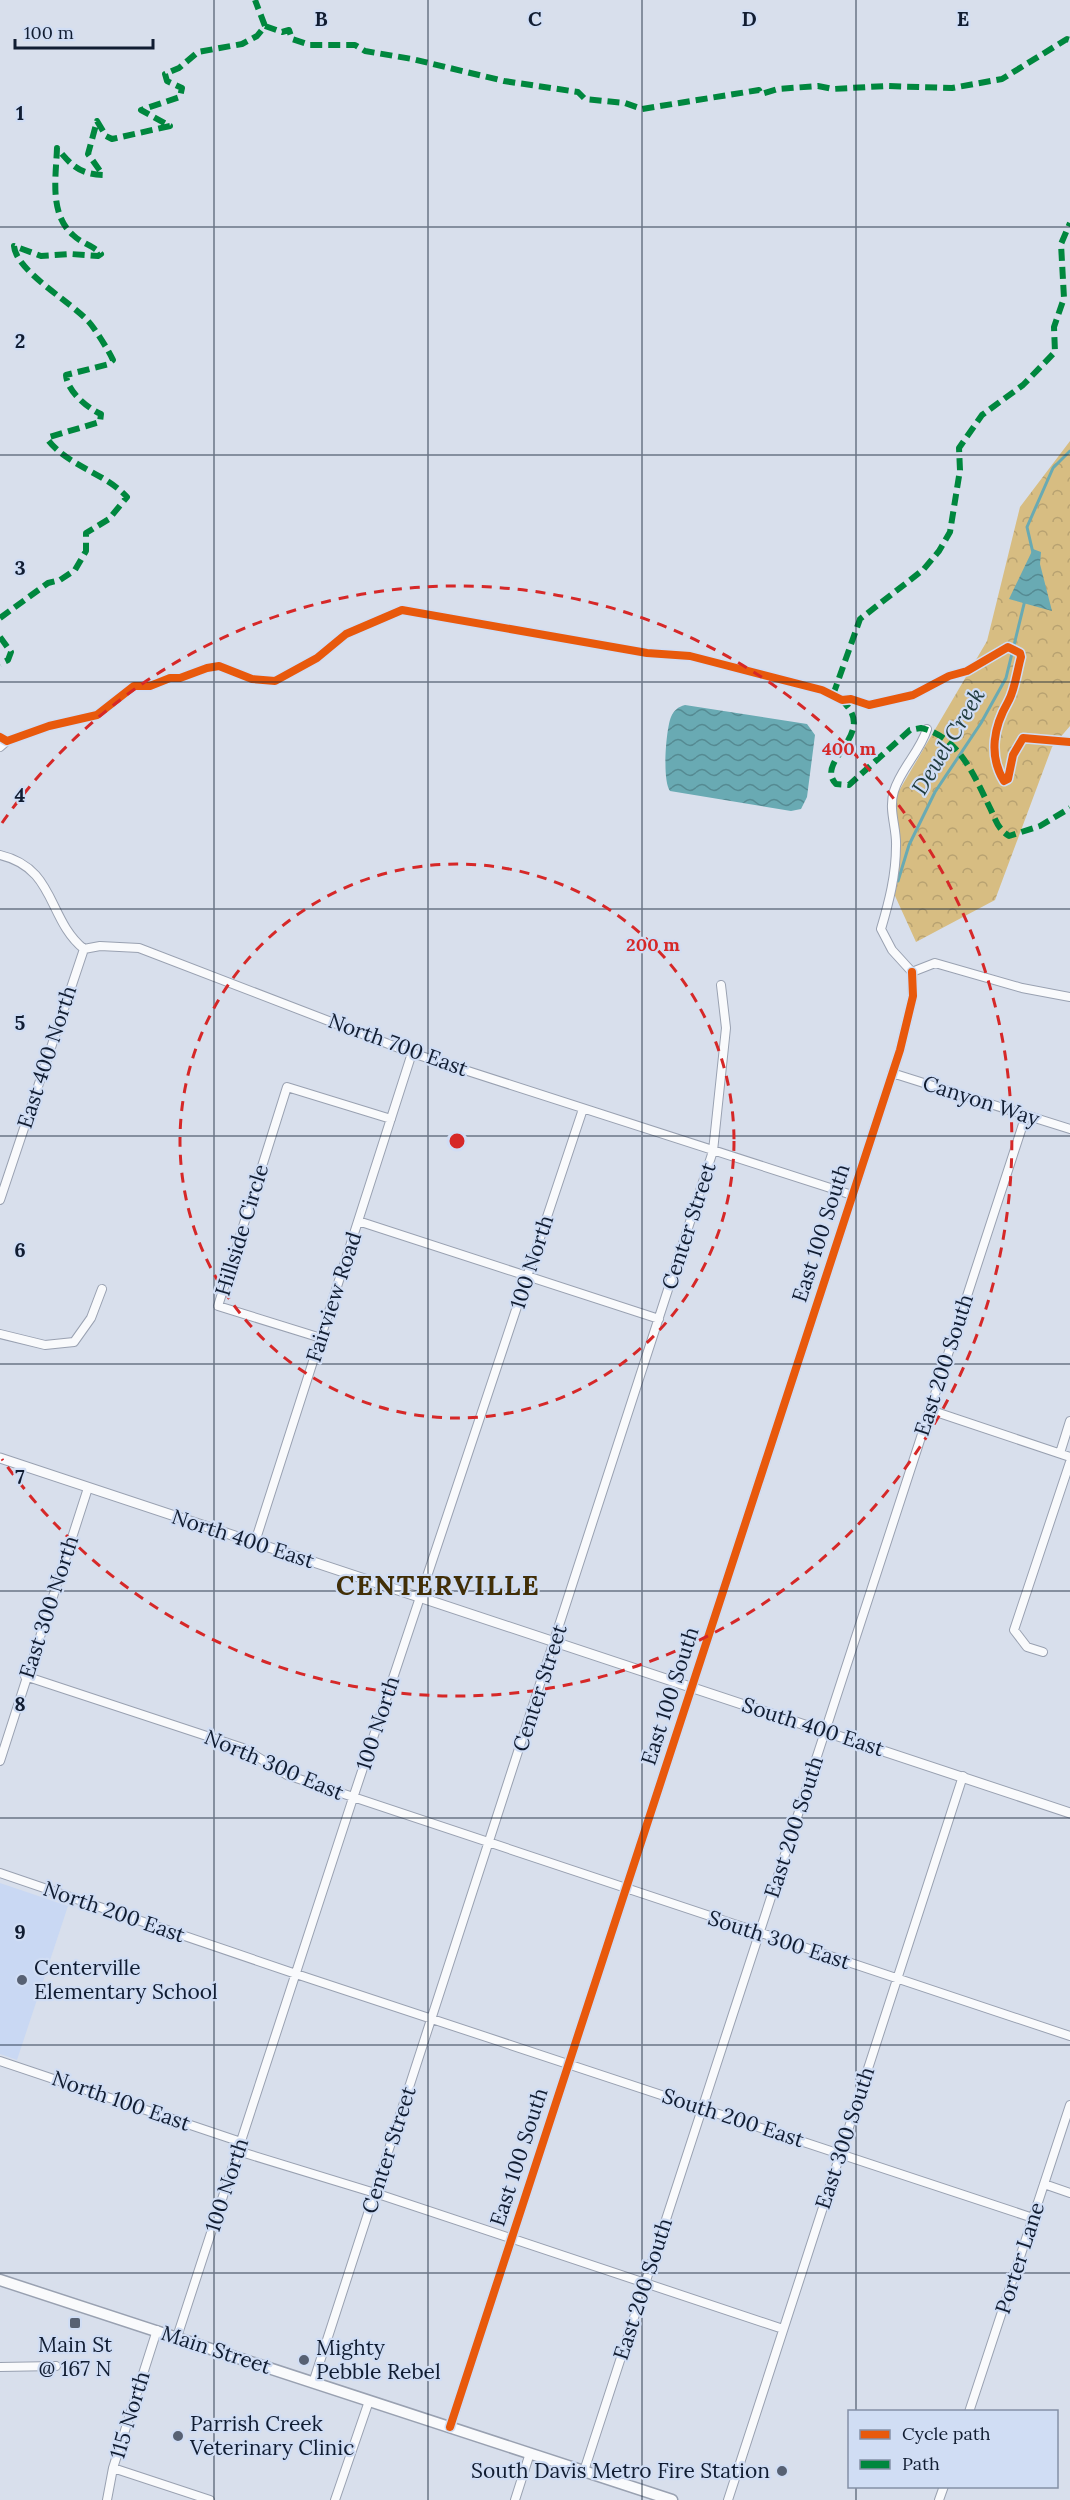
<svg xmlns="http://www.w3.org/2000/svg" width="1070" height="2500" font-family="Lora,serif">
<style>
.built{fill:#c9d8f3}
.forest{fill:url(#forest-crowns)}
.water{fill:url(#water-waves)}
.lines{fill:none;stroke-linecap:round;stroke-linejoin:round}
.stream{stroke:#69aab3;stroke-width:3}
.minor-casing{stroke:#99a1b1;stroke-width:10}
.tertiary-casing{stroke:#99a1b1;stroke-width:11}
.secondary-casing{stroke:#99a1b1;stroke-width:13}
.minor{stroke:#f9fafc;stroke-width:8}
.tertiary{stroke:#f9fafc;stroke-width:9}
.secondary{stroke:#f9fafc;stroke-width:10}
.quiet{stroke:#00873e;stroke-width:6;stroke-dasharray:12 6;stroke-linecap:butt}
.cycleway-casing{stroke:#d0ddf4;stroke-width:11}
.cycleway{stroke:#e8590c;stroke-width:8}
.grid{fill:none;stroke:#111d32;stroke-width:1.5;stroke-opacity:0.55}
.ring{fill:none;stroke:#d62828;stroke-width:3;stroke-dasharray:10 8}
.poi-dot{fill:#576173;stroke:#d0ddf4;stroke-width:2}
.labels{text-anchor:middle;stroke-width:4.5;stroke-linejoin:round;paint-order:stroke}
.street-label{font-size:21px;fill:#111d32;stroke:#d0ddf4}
.poi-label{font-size:21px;fill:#111d32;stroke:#d0ddf4;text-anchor:start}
.water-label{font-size:22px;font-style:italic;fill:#203c3e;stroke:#d0ddf4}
.district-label{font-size:27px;font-weight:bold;letter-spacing:1.5px;fill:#422f07;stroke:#d0ddf4}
.grid-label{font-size:20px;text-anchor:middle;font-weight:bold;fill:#111d32;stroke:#d0ddf4;stroke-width:4.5;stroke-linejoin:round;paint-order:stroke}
.centre{fill:#d62828;stroke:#d0ddf4;stroke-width:3}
.ring-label{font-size:18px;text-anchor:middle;font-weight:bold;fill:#d62828;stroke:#d0ddf4;stroke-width:4.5;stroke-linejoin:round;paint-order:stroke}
</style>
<defs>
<pattern id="forest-crowns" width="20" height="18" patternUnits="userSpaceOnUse" patternTransform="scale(1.5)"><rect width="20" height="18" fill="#d7bd82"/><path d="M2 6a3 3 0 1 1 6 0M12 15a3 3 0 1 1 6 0" fill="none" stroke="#b8a271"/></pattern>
<pattern id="water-waves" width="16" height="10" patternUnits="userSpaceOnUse" patternTransform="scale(1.5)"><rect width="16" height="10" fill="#69aab3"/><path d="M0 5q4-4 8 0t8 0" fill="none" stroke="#558a92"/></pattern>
</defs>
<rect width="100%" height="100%" fill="#d8dfec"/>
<path class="built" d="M0,1883L68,1906L17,2060L0,2054Z"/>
<path class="forest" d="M1070,441V726L1052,747L995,900L916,942L891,887L893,801L987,641L1020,507Z"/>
<path class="water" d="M1033,549L1041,552L1040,564L1052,611L1009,599Z
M685,705L807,724L815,735L807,797L801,809L791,811L670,791C662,781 666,729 671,717C674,710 678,707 685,705Z"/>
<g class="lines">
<path class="stream" d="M1033,553L1027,527L1053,468L1070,451
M898,881L909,845L935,792L981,723L1006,678L1025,600"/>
<defs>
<path id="minor" d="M0,747L7,741
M0,855C56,868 47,919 84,949
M84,949L100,946L139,948L412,1053L852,1195
M912,972L892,950L881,929C889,902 896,875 896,846C897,828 888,810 894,791C901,768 920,752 927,729
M912,972L935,963L1022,988L1070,997
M892,1073L1070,1129
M0,1200L84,949
M358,1221L659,1319
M0,1334L45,1345L74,1342L91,1318L102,1289
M321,1338L218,1306L287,1087L391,1119
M930,1410L1070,1457
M1060,1453L1070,1421
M255,1542L412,1053
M1043,1652L1027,1647L1014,1630L1070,1462
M25,1676L243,1748L287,1775L1070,2036
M0,1761L88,1488
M0,1873L296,1974L1033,2218
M0,2061L241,2142
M238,2151L375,2193L783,2329
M1044,2184L1070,2193
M177,2337L353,1798L583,1109
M0,2367L56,2366
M313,2383L713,1151L726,1028L721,985
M969,2412L1070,2105
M450,2427L900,1050L913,996L912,972
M113,2468L210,2500
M584,2471L1026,1115
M107,2500L113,2468L157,2330
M335,2500L369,2401
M515,2500L530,2453
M728,2500L963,1776
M939,2500L944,2486"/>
<path id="tertiary" d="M0,1458L1070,1813"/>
<path id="secondary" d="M0,2280L672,2500"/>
</defs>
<use href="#minor" class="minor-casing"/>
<use href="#tertiary" class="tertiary-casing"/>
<use href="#secondary" class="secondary-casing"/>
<use href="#minor" class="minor"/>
<use href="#tertiary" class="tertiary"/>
<use href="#secondary" class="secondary"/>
<path class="quiet" d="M265,26L282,32L289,30L292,39L310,45H355L365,51L412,59L504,81L578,92L585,99L625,103L642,109L759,90L761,94L778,89L818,86L833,89L886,86L952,88L1002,79L1067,39L1070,40
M0,618L48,583L60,580L75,570L86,551V533L109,519L127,497C105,473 68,466 48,440L49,437L100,422L101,414C87,408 67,391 66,375L109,364L113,360C109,351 94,327 88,321C71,302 16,271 14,246L41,256L71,254L98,256L101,254C94,246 81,243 73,235C49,214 56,177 57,148C71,165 79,174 103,175L88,154L97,121L106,136L112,139L170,126L141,110L180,97L182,88L167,81L165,74L179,68L198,52L242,44L257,36L265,26L255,0
M0,637L11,652L8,660L0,664
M833,695L860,619L923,570L939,551L950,532L960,470L959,448L982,415L1023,385L1055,352L1054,327L1064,298L1061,244L1070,223
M840,699C882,733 813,760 836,784L849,785L910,730L921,728C960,737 975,778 991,810C996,821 998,829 1009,836L1040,826L1070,808"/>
<defs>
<path id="cycleway" d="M0,737L7,741L49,726L97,715L134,686H150L170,678H180L207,668L219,666L252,679L275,681L317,658L346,634L402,610L647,653L690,656L822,690L842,700L851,699L869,705L913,695L949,676L967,671L1008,647L1020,653L1021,657C1017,671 1015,690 1008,702C994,726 988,755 1004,781L1008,779L1013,755L1023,738L1070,742
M450,2427L900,1050L913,996L912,972"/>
</defs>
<use href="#cycleway" class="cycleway-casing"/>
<use href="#cycleway" class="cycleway"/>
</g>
<path class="grid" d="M214,0V2500M428,0V2500M642,0V2500M856,0V2412M0,227H1070M0,455H1070M0,682H1070M0,909H1070M0,1136H1070M0,1364H1070M0,1591H1070M0,1818H1070M0,2045H1070M0,2273H1070M856,2486V2500"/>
<g class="ring">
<circle cx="457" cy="1141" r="277"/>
<path d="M2 823A555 555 0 1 1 2 1459"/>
</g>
<g class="poi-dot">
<circle cx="22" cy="1980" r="6"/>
<rect x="69" y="2317" width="12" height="12" rx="3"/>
<circle cx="304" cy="2360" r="6"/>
<circle cx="178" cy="2436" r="6"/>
<circle cx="782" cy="2471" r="6"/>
</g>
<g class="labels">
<g class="street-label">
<text transform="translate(398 1045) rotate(20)" y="7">North 700 East</text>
<text transform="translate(47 1057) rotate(-72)" y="7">East 400 North</text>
<text transform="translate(981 1101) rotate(18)" y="7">Canyon Way</text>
<text transform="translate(689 1226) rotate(-72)" y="7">Center Street</text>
<text transform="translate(242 1230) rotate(-73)" y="7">Hillside Circle</text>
<text transform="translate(821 1233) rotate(-72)" y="7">East 100 South</text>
<text transform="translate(532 1262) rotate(-72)" y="7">100 North</text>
<text transform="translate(334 1297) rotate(-72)" y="7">Fairview Road</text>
<text transform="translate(944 1365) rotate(-72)" y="7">East 200 South</text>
<text transform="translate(243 1539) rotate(18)" y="7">North 400 East</text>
<text transform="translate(49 1607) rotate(-72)" y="7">East 300 North</text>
<text transform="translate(540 1688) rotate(-72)" y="7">Center Street</text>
<text transform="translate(670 1696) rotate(-72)" y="7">East 100 South</text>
<text transform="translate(378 1723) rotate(-72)" y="7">100 North</text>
<text transform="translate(813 1727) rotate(18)" y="7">South 400 East</text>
<text transform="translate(274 1765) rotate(23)" y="7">North 300 East</text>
<text transform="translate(794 1827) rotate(-72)" y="7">East 200 South</text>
<text transform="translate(114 1912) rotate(19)" y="7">North 200 East</text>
<text transform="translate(779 1940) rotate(18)" y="7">South 300 East</text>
<text transform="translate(121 2101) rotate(19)" y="7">North 100 East</text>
<text transform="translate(733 2118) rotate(18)" y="7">South 200 East</text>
<text transform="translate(845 2138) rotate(-72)" y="7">East 300 South</text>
<text transform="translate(389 2150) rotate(-72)" y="7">Center Street</text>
<text transform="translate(519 2157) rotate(-72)" y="7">East 100 South</text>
<text transform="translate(227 2185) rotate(-72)" y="7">100 North</text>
<text transform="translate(1020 2258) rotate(-72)" y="7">Porter Lane</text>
<text transform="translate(643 2289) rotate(-72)" y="7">East 200 South</text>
<text transform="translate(216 2350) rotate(18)" y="7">Main Street</text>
<text transform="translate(130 2415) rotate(-73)" y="7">115 North</text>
</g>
<g class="poi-label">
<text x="34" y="1975">Centerville<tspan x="34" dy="24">Elementary School</tspan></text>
<text x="75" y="2352" text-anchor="middle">Main St<tspan x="75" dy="24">@ 167 N</tspan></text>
<text x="316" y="2355">Mighty<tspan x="316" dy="24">Pebble Rebel</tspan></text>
<text x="190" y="2431">Parrish Creek<tspan x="190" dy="24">Veterinary Clinic</tspan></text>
<text x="770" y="2478" text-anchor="end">South Davis Metro Fire Station</text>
</g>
<g class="water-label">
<text transform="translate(948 741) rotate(-59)" y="8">Deuel Creek</text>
</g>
<g class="district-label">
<text x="438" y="1595">CENTERVILLE</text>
</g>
</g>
<g class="grid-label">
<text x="321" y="26">B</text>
<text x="535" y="26">C</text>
<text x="749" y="26">D</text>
<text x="963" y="26">E</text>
<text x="20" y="120">1</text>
<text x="20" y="348">2</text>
<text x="20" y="575">3</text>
<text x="20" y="802">4</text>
<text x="20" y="1030">5</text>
<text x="20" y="1257">6</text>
<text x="20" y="1484">7</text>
<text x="20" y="1711">8</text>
<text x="20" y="1939">9</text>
</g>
<circle cx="457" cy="1141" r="9" class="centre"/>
<g class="ring-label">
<text x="849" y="755">400 m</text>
<text x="653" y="951">200 m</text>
</g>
<rect x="848" y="2410" width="210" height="78" fill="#d0ddf4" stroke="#8490a6" stroke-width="1.5"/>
<rect x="860" y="2430" width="30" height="9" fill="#e8590c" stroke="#8490a6" stroke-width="1.5"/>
<text x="902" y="2440" font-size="18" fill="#111d32">Cycle path</text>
<rect x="860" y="2460" width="30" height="9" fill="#00873e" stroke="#8490a6" stroke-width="1.5"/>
<text x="902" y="2470" font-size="18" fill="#111d32">Path</text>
<path d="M15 39v9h138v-9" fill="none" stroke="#111d32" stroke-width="3"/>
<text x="24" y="39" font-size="18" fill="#111d32" stroke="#d0ddf4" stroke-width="4.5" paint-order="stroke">100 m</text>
</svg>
